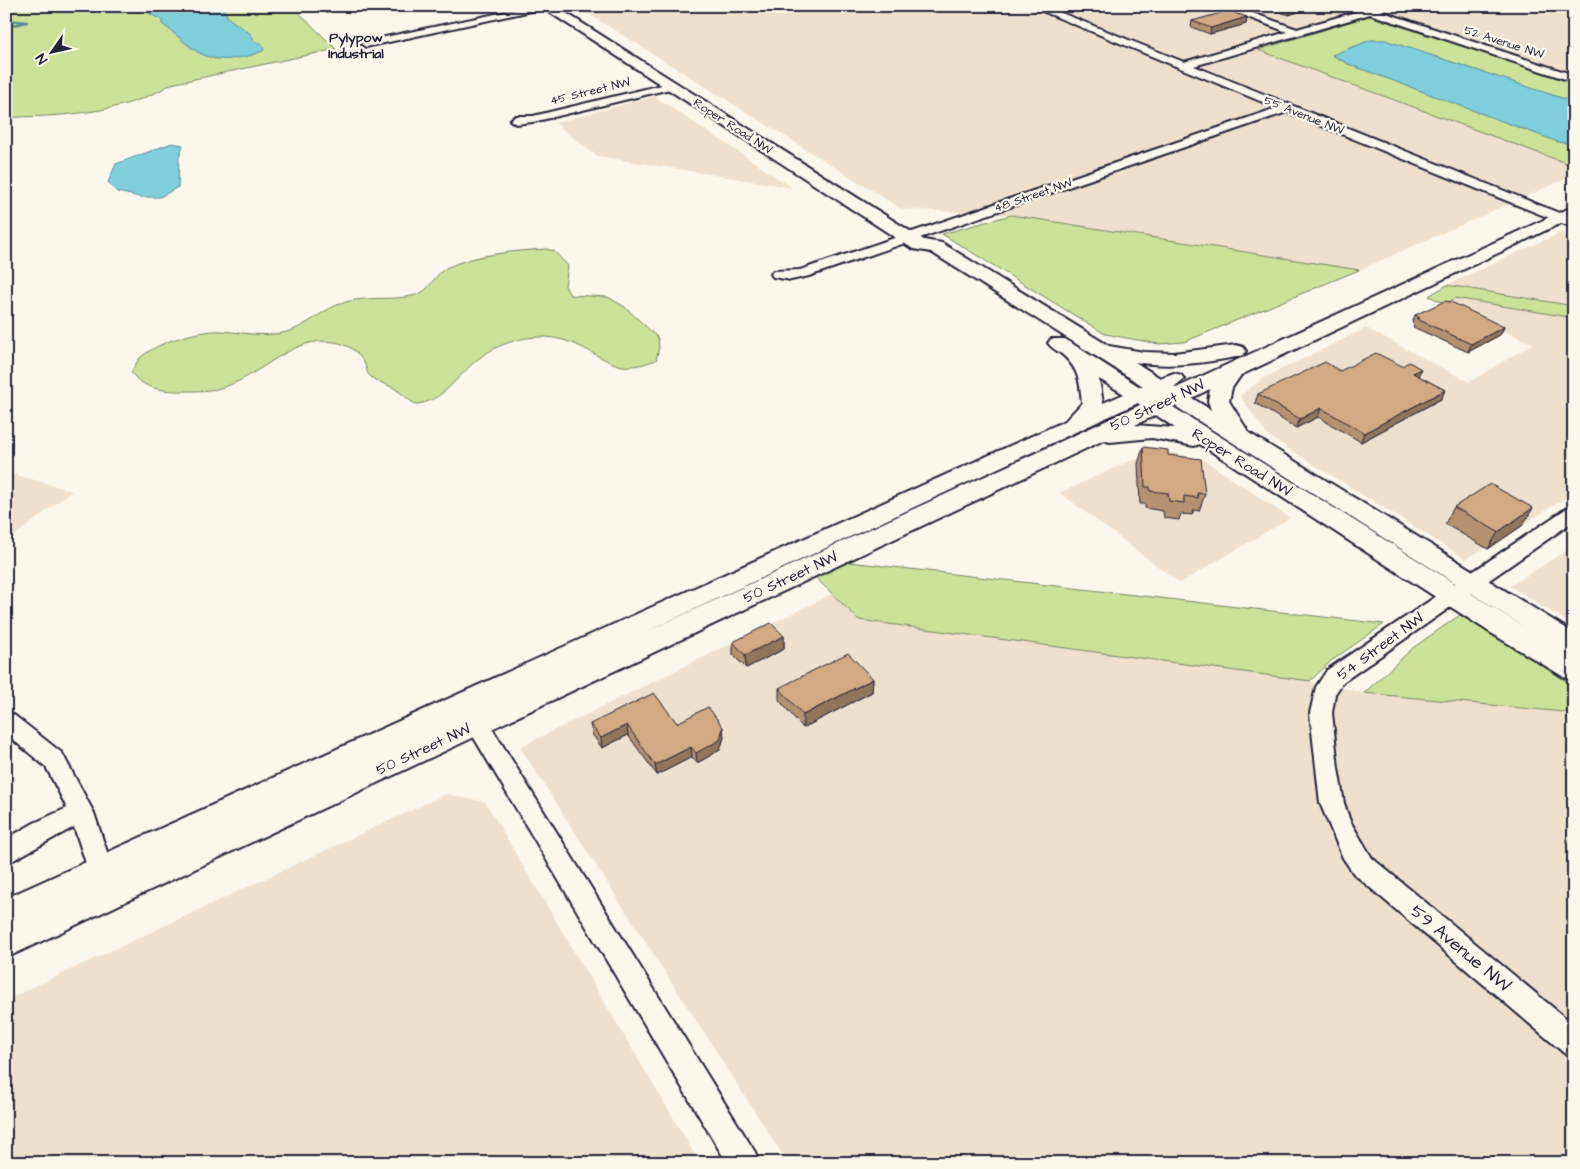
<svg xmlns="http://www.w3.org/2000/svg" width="1580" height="1169" font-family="'Architects Daughter',sans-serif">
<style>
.built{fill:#eee0cc}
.green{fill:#cce298;stroke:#77826a}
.water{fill:#80cfdc;stroke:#5a8a9c}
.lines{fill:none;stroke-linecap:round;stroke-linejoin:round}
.stream{stroke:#5a8a9c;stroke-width:2.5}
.minor-casing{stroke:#22223b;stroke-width:4}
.major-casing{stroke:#22223b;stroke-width:4}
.minor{fill:#fbf7ec;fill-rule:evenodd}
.major{fill:#fbf7ec;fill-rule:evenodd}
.wall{fill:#b49171;stroke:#22223b}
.shaded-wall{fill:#92765c;stroke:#22223b}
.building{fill:#d1a983;stroke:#22223b}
.labels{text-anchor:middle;stroke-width:4.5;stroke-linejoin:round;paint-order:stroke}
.far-street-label{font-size:12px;fill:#22223b;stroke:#fbf7ec}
.far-neighbourhood-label{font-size:14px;font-weight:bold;fill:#22223b;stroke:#fbf7ec}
.street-label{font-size:15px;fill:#22223b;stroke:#fbf7ec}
.near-street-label{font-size:18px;fill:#22223b;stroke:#fbf7ec}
</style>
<rect width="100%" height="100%" fill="#fbf7ec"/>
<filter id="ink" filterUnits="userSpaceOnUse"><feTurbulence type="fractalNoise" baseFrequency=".02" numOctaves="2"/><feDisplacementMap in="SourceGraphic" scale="10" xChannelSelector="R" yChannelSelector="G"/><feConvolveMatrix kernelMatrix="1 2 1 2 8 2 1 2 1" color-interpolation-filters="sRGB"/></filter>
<g filter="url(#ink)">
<path class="built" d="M576,6H1560L1574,10V83L1369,16L1259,50L1574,166V175L1359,270L1011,215L902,209Z
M654,96L793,188H794L597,156L555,123Z
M1560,233L1574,234V306L1447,285Z
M1455,298L1574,318V493L1466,559L1268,436L1240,396L1264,378L1366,328L1469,382L1533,344L1446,304Z
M1168,452L1204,460L1290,518L1180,583L1060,493L1127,462Z
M6,472L72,491L6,542Z
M1574,546V626L1510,586Z
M832,594L859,620L1310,681L1364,693L1574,713V1163H788L520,747Z
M446,794L485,802L700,1163H6V1000Z"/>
<path class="green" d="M6,6H292L336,49L171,84C136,107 87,114 45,116C32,117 19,116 6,119Z
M1369,16L1574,83V166L1258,50Z
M1011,215L1359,270L1184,342L1159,344L1105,334L942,234Z
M546,249L554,251L568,266L565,286L570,295L608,297L625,307L658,338L659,347L656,360C645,364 635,367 623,366C615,365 606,360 598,356C574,342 555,334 527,338C509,341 492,348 478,359C459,374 441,404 415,404C407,399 402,393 394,388C386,384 376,382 370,376C366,373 367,367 364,363C358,351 347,344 334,342C294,335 262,374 227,386C211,392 191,391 174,391C158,390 141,387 131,372C134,368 136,363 139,359C154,343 198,330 220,331C239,332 257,336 276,334C301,332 316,314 337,305C363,294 389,302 416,295C430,291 434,275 446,268C475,254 515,251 546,249Z
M1447,285L1574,306V318L1455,298L1446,304L1429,296Z
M841,561L1384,624L1331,661L1310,681L859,620L812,574Z
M1460,615L1574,686V713L1364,693L1414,647Z"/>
<path class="water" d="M145,6H170L175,9L189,6H225L224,9L228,18L251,34L254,41L262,44L264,50C256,55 247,56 238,58C200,65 189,43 162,24V20L150,14Z
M1371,40H1385L1574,102V144L1558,142L1348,64L1332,55Z
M172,143L183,145L179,158L178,187L160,197H140L117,192L108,182L116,164Z"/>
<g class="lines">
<path class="stream" d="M6,9L26,6
M6,20L27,22L6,27"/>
<defs>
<path id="minor" d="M534,6H554L366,47L361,44L366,41Z
M1030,6H1044L1184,62L1287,32L1218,6H1233L1297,29L1366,9L1385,6L1384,10L1380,11L1574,75V82L1370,14L1194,66L1574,219V228L1287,112L809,276L791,280L773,277L771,274L773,271L800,270L1277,108Z
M670,83L674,84V88L533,122L516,124L510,120L516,116H533Z
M1574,506V521L1343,682L1335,694L1332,713L1338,768L1344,803L1350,821L1372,858L1574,1025V1057L1564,1053L1354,874L1343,858L1320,803L1310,713L1316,687L1327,670L1567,508Z
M469,701L477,704L755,1152L759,1163H727L461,716L458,710L461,704Z
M6,712L14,715L62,753L94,813L117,882L113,890L104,893L95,890L74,827L6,864V839L34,823L67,808L46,767L6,734Z"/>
<path id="major" d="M540,6H555L924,240L942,243L1109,346L1144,352L1174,353L1236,345L1243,347L1246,351L1243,355L1236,357C1203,363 1169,368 1135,362L1160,378L1174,373L1181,375L1184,379L1174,387L1176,388L1574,206V217L1241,375L1232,388L1229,401L1249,433L1574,633V656L1568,654L1574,657V680L1564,677L1491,633L1200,444L1194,446L1152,438L1110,442L1104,440L6,958V898L1065,421L1082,403C1080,382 1079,370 1064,356C1059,351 1052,349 1048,343L1051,339H1065L1140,387L1143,386L931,252L913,249ZM1099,379L1124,394L1103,403ZM1210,389L1208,401L1211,410L1192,398ZM1138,403L1140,405L639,635ZM1175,406L1545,640L1173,407ZM1156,415L1175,428L1135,425Z"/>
</defs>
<use href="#minor" class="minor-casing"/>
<use href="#major" class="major-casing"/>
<use href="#minor" class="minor"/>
<use href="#major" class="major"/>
</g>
<path class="wall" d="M1243,6H1316L1289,15L1268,8L1256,11Z
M1247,17L1246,24L1210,34L1191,27L1192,21Z
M1415,315L1504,327L1500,335L1468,352L1413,327L1414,325L1412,323Z
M1340,371L1418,376L1445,390L1441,399L1361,442L1318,417L1296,428L1255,403L1258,394Z
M1143,447L1168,455L1205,494L1199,511L1194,510L1192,515L1181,514L1179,520L1164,518L1163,511L1145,508V504H1140L1138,464Z
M1454,507L1523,525L1488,549L1445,524Z
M784,636V649L746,668L733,655V642Z
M873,679L872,692L803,728L779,700V688Z
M677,723L724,737L720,750L697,763L692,757L657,775L628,735L602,748L592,734L590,724Z"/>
<path class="shaded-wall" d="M1258,6H1269L1268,8L1256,11Z
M1292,6H1316L1289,15Z
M1247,17L1246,24L1210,34L1211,28Z
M1504,327L1500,335L1468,352L1471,344Z
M1421,369L1418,377L1413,373Z
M1445,390L1441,399L1361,442L1364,433Z
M1321,408L1318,417L1296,428L1300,419Z
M1533,508L1523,525L1488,549L1498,532Z
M784,636V649L746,668L745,655Z
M873,679L872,692L803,728V715Z
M627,725L628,735L602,748L601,738Z
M723,727L724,737L720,750L697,763L696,753Z
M691,747L692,757L657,775L655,765Z"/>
<path class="building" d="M1228,11L1247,17L1211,28L1192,21Z
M1445,301L1451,302L1504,327L1471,344L1417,319L1420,318L1415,315Z
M1376,353L1402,366L1409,362L1421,369L1413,373L1445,390L1364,433L1321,408L1300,419L1258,394L1325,362L1340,371Z
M1143,447L1168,450V455L1201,459L1205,494L1197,493L1198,498L1184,496V503L1169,501L1168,493L1150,491V487H1145Z
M1490,484L1533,508L1498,532L1454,507Z
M771,623L784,636L745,655L733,642Z
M848,653L873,679L803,715L779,688Z
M654,693L677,723L708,707L723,727L720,740L696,753L691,747L655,765L627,725L601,738L590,724Z"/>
</g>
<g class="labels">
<g class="far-street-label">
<text transform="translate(1504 42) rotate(18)" y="4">52 Avenue NW</text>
<text transform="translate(590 91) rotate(-14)" y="4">45 Street NW</text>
<text transform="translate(1304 115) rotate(22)" y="4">55 Avenue NW</text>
<text transform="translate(733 126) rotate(33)" y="4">Roper Road NW</text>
<text transform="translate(1033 195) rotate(-19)" y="4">48 Street NW</text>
</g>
<g class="far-neighbourhood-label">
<text x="356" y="42">Pylypow<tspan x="356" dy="16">Industrial</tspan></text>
</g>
<g class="street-label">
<text transform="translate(1157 405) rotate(-25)" y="5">50 Street NW</text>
<text transform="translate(1242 462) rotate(32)" y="5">Roper Road NW</text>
<text transform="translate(790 577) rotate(-25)" y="5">50 Street NW</text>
<text transform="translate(1380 646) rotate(-36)" y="5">54 Street NW</text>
<text transform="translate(423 749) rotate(-25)" y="5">50 Street NW</text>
</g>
<g class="near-street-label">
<text transform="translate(1461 948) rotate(40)" y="6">59 Avenue NW</text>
</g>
</g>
<rect width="1580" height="1169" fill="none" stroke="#fbf7ec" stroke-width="25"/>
<rect x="12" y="12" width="1555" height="1144" fill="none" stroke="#22223b" stroke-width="2" filter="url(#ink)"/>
<g transform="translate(52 52) rotate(236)" stroke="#fbf7ec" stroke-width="4" paint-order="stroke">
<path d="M0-4L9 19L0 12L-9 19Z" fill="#22223b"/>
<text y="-8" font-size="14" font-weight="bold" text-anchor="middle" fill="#22223b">N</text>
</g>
</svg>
